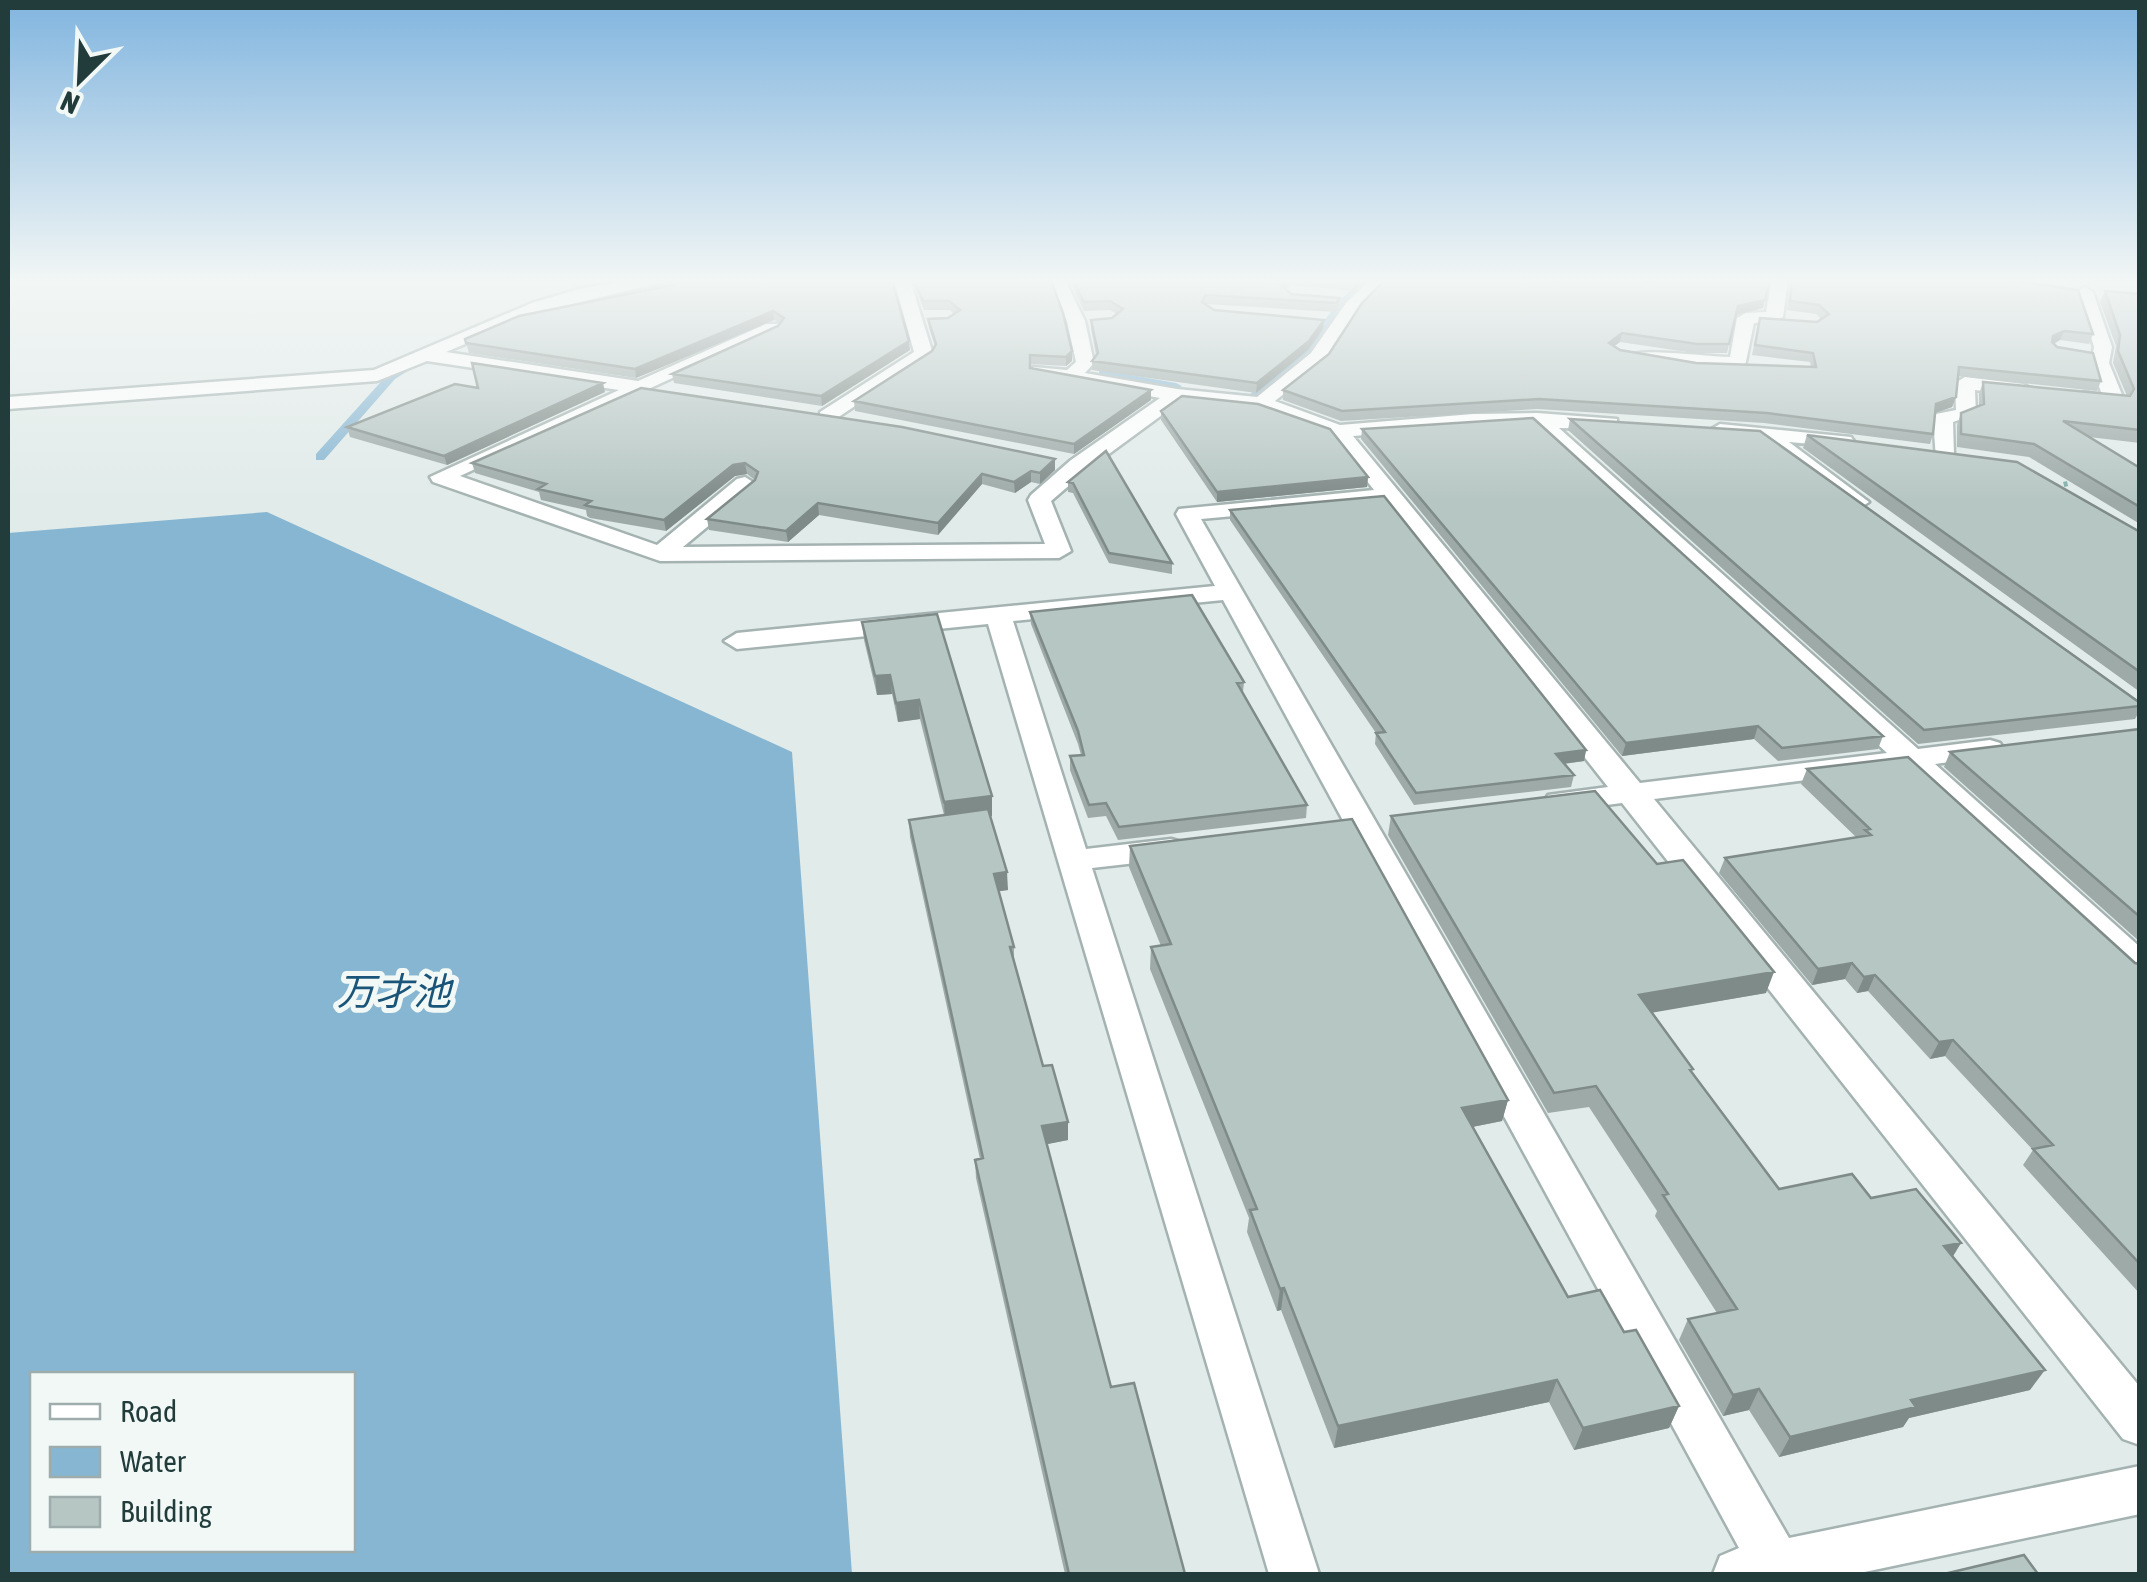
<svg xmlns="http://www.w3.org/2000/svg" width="2147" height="1582" font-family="'Asap Condensed','Noto Sans JP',sans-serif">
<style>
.water{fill:#87b6d2;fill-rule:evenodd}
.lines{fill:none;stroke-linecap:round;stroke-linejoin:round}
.stream{fill:#87b6d2;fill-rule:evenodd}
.minor-casing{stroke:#a4b3b1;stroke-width:5}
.path{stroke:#80b0ab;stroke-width:5;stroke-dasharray:4 6;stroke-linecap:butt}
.minor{fill:#fff;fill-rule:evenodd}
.wall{fill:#9daaa8}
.shaded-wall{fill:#7f8b88}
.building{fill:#b6c6c3;stroke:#7f8b88;stroke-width:2.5}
.labels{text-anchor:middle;stroke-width:10;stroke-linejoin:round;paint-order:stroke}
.water-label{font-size:38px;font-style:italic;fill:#1a5579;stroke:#f1f8f6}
</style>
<rect width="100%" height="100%" fill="#e1ebe9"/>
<path class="water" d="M267,512L792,752L852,1574H8V533ZM32,1374H352V1550H32Z"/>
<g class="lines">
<path class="stream" d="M679,280H703L600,298L595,295Z
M1361,280H1371L1345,307L1307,360L1256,400L1227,397L1225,395L1231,392L1250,394L1299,356L1337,303Z
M416,358L425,360L395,379L324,460H316V454L387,375Z
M1103,370L1176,383L1182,386L1176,389L1099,375V371Z"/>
<defs>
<path id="minor" d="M633,280H670L544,311L446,352L638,381L766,324H778L781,328L460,476L657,545L737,479L745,477L756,484L753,489L683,547L1045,544L1028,500L1031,495L1071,460L1160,398L1033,375V367L1067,370L1076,362L1067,321L1049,280H1065L1085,321L1094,363L1085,373L1177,389L1257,397L1311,353L1346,303L1370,280H1387L1358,310L1325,361L1275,401L1340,425L1473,414L1537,413L1617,419V427L1610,429L1559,428L1918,749L1990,740L2000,743L2004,749L2000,755L1935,764L2140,947V979L2128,976L1904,768L1654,799L2140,1387V1445L2123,1439L1622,803L1559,811L1548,809L1544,802L1548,795L1608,787L1384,502L1201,519L1789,1538L2140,1466V1514L1855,1574H1713L1720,1556L1739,1548L1223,600L1013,621L1086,849L1171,839L1182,842L1187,849L1182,856L1171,859L1092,868L1319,1574H1269L988,624L737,649L724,641L737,633L1215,586L1176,514L1179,509L1374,490L1331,435L1258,409L1181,401L1087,470L1051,501L1071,551L1059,558L660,561L433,482L430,477L619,390L427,361L377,381L8,409V397L374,370L532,303L579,289ZM1473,426L1534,427L1887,753L1640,783L1353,436Z
M894,280H910L933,354L834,420H820V412L914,352Z
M1772,280H1788L1783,317L1774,322L1754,323L1745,366C1719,371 1652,370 1633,355C1642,348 1710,357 1730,357L1737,318L1746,313L1766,312Z
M2085,287L2093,292L2112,347L2109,363L2125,402L2122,406L2084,404L2074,398L2084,392L2102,395L2091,363L2094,347L2077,292Z
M1965,377L2023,384L2033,390L2023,396L1975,390L1976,414L1953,422L1954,455L1950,459H1936L1933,418L1936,414L1956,410L1955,383Z
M1720,424L1851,437L1854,441L1844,447L1789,442L1869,502L1858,509L1850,507L1759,440L1713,434L1710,430Z"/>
</defs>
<use href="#minor" class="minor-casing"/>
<path class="path" d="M2054,487L2077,481"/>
<use href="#minor" class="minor"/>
</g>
<path class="wall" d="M664,280H892L910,350L822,406L674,383L672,374L778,326L780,324L774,320L636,378L469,353L465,339L667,287Z
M912,280H1051L1072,361L1066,366L1030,364V368L1151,390V400L1074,454L855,411L854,401L932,351L935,346L929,328L928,319L948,318L954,314L950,310H924Z
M1069,280H1365L1354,291L1291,285L1286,289L1291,294L1340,298L1339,307L1335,312L1205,304L1214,310L1323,329L1308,350L1256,393L1092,370V361L1096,355L1091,329V320L1112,318L1117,314L1110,310L1084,311Z
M1791,280H2010L2093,334L2089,344L2060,340L2054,344L2101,381L2097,391L1958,376L1956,397L1952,407L1935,413L1933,434L1930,444L1764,423L1537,409L1341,421L1283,400V390L1329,354L1555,282L1763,308L1736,315L1727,353H1694L1620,342L1614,346L1620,350L1696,363L1811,367L1810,362L1752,355L1760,318L1817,322L1821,319L1816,314L1787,310Z
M2105,291L2140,294V443L2089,437L2140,468V524L2029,457L1957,447V425L1961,413L1979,406V394L1983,382L2127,396L2113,363L2116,346L2100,302Z
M478,388L605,392L447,465L350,437L347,427Z
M1161,411L1368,477L1367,487L1217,502L1161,420Z
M1570,419L2140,703V710L2135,719L1918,744L1568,430Z
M1362,429L1883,736L1878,749L1778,761L1754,739L1622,756L1361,439Z
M1807,435L2140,532V692L1803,448Z
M1106,451L1172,563V574L1109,563L1073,493L1068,492V482Z
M1055,459V470L1040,484L1031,482L1015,493L982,484L938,535L819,515L788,542L709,530L707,519L755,480L747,474L735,476L666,531L590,518L587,516L586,510L541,500L539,492L475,473L472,463Z
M1230,510L1586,750L1584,761L1564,764L1574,775L1571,787L1414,805L1375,744L1376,733L1230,520Z
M1030,612L1244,682L1243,692L1307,805L1306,818L1118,840L1106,816L1088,818L1070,770V756L1081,755L1078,744L1031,624Z
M862,622L992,796V816L991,817L1008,890L998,891L1014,947V964L1043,1066L1068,1122V1140L1047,1144L1111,1387L1185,1574H1065L976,1178L975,1160L980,1159L910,837L909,820L944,815L920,719L898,722L892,694L877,695L864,640Z
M2140,729V942L1944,767L1950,752Z
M1807,769L2135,963L2140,964V1294L2023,1165L2033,1150L1945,1056L1930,1059L1868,991L1857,993L1845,979L1812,985L1719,873L1725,858L1856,837L1801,784Z
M1391,816L1766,993L1652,1012L1692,1073L1779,1189L1871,1198L1952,1257L2030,1390L1909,1418L1903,1427L1779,1457L1749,1410L1723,1416L1679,1340L1688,1319L1717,1313L1655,1216L1657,1211L1589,1107L1548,1113L1388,835Z
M1130,846L1508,1100L1502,1121L1472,1127L1568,1297L1624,1332L1679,1406L1669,1428L1574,1450L1549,1402L1334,1448L1281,1310L1277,1311L1247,1232L1249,1218L1150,969L1151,947L1161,946L1129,867Z"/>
<path class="shaded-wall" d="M1287,280H1292L1291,285L1279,293L1280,284Z
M1357,280H1365L1354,291L1355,282Z
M1765,300L1763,308L1735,315L1738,306Z
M773,311L774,320L636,378L635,369Z
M1324,320L1323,329L1308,350L1256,393L1257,383Z
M2064,331L2060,340L2049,346L2053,336Z
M1622,333L1620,342L1606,352L1609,343Z
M909,341L910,350L822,406L821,396Z
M1072,351V361L1066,366V357Z
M603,383L605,392L447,465L444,456Z
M1151,390V400L1074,454V444Z
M1956,397L1952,407L1932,414L1936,404Z
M1055,459V470L1040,484V473Z
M745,463L747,474L735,476L666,531L664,520L733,465Z
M1031,471V482L1015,493L1014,482Z
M982,474V484L938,535V523Z
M1368,477L1367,487L1217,502V492Z
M818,503L819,515L788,542L786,531Z
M890,675L892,694L877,695L875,676Z
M919,700L920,719L898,722L896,703Z
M1758,726L1754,739L1622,756L1626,743Z
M1586,750L1584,761L1553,765L1556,754Z
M992,796V816L945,822L944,802Z
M1007,872L1008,890L994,892V874Z
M1852,963L1845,979L1812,985L1818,969Z
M1774,972L1766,993L1633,1016L1639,995Z
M1875,975L1868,991L1857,993L1864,977Z
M1953,1040L1945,1056L1930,1059L1939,1042Z
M1508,1100L1502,1121L1457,1130L1462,1108Z
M1068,1122V1140L1043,1145L1042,1126Z
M1961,1243L1949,1263L1944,1246Z
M1284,1288L1281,1310L1277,1311L1280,1289Z
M2045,1370L2030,1390L1909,1418L1903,1427L1779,1457L1790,1437L1911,1400Z
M1557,1380L1549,1402L1334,1448L1338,1426Z
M1759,1389L1749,1410L1723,1416L1733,1395Z
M1679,1406L1669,1428L1574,1450L1583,1428Z"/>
<path class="building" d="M668,280H892L909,341L821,396L672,374L778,326L784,318L773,311L635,369L466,343L465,339L519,316L673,285Z
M914,280H1051L1063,313L1072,351L1066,357L1030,355V368L1151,390L1074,444L854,401L932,351L936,344L928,319L948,318L960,310L949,301H923Z
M1073,280H1287L1280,284L1291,294L1340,298L1336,303L1205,295L1202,302L1214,310L1324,320L1309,341L1257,383L1092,361L1098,353L1091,320L1112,318L1123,309L1110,301L1084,302Z
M1329,280H1357L1355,282Z
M1385,280H1546L1555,282L1558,280H1640L1652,283L1654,280H1770L1765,300L1738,306L1729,344H1697L1622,333L1609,343L1620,350L1696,363L1816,367L1813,353L1755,345L1760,318L1817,322L1829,314L1819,305L1790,301L1792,280H2010L2078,290L2093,334L2064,331L2053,336L2052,342L2057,347L2093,353L2101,381L1959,367L1956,397L1936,404L1933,434L1767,413L1539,399L1342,411L1283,390L1329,354L1362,303Z
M2105,291L2140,294V430L2063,421L2140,468V507L2034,444L1961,434V413L1984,404L1983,382L2130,396L2134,389L2118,351L2120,335Z
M472,363L603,383L444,456L347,427L455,384L478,388Z
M641,388L902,427L1055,459L1040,473L1031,471L1014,482L982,474L938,523L818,503L786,531L707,519L755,480L758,472L745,463L733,465L664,520L588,506L585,505L591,501L538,489L546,484L472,463Z
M1182,396L1258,404L1330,429L1368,477L1217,492L1161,411Z
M1533,418L1883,736L1782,748L1758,726L1626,743L1362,429Z
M1570,419L1760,431L2140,703V706L1924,730Z
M1807,435L2017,462L2140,532V672Z
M1106,451L1172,563L1109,553L1073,483L1068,482Z
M1384,496L1586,750L1556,754L1574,775L1416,793L1376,733L1385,732L1230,510Z
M1192,595L1244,682L1237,683L1307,805L1119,827L1106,803L1089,805L1070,756L1084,755L1078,731L1030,612Z
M937,614L992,796L944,802L919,700L896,703L890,675L875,676L862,622Z
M2140,729V917L1950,752Z
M1908,757L2135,963L2140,964V1264L2033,1149L2053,1145L1953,1040L1939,1042L1875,975L1864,977L1852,963L1818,969L1725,858L1871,835L1865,830L1870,829L1807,769Z
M1595,791L1657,864L1683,860L1774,972L1639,995L1693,1069L1690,1070L1779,1189L1852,1174L1871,1198L1916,1189L1961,1243L1944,1246L2045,1370L1911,1400L1916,1407L1790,1437L1759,1389L1733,1395L1688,1319L1737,1309L1663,1195L1668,1194L1596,1086L1554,1093L1391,816Z
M988,809L1007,872L994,874L1014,947H1010L1043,1066L1052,1065L1068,1122L1042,1126L1111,1387L1134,1383L1185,1574H1069L975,1160L983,1158L909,820Z
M1352,819L1508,1100L1462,1108L1568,1297L1600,1290L1624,1332L1636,1330L1679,1406L1583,1428L1557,1380L1338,1426L1284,1288L1280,1289L1250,1210L1257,1209L1151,947L1171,944L1130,846Z
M2024,1555L2038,1574H1944Z"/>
<linearGradient id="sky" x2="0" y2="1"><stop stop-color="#81b5df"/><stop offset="0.56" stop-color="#f2f6f5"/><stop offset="1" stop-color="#f2f6f5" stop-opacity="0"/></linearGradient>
<rect width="2147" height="501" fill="url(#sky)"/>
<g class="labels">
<g class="water-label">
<text x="394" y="1005">万才池</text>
</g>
</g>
<rect width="2147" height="1582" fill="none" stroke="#213c3b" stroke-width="20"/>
<rect x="30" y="1372" width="325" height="180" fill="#f1f8f6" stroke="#9eadab" stroke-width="2.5"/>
<rect x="50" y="1404" width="50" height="15" fill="#ffffff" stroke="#9eadab" stroke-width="2.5"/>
<text x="120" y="1422" font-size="30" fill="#213c3b">Road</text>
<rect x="50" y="1447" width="50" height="30" fill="#87b6d2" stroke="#9eadab" stroke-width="2.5"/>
<text x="120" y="1472" font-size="30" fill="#213c3b">Water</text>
<rect x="50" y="1497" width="50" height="30" fill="#b6c6c3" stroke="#9eadab" stroke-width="2.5"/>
<text x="120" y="1522" font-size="30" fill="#213c3b">Building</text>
<g transform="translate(80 80) rotate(204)" stroke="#f1f8f6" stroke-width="8" paint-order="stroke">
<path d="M0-8L18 38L0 25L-18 38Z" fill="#213c3b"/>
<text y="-15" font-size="28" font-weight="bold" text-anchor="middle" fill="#213c3b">N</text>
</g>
</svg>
